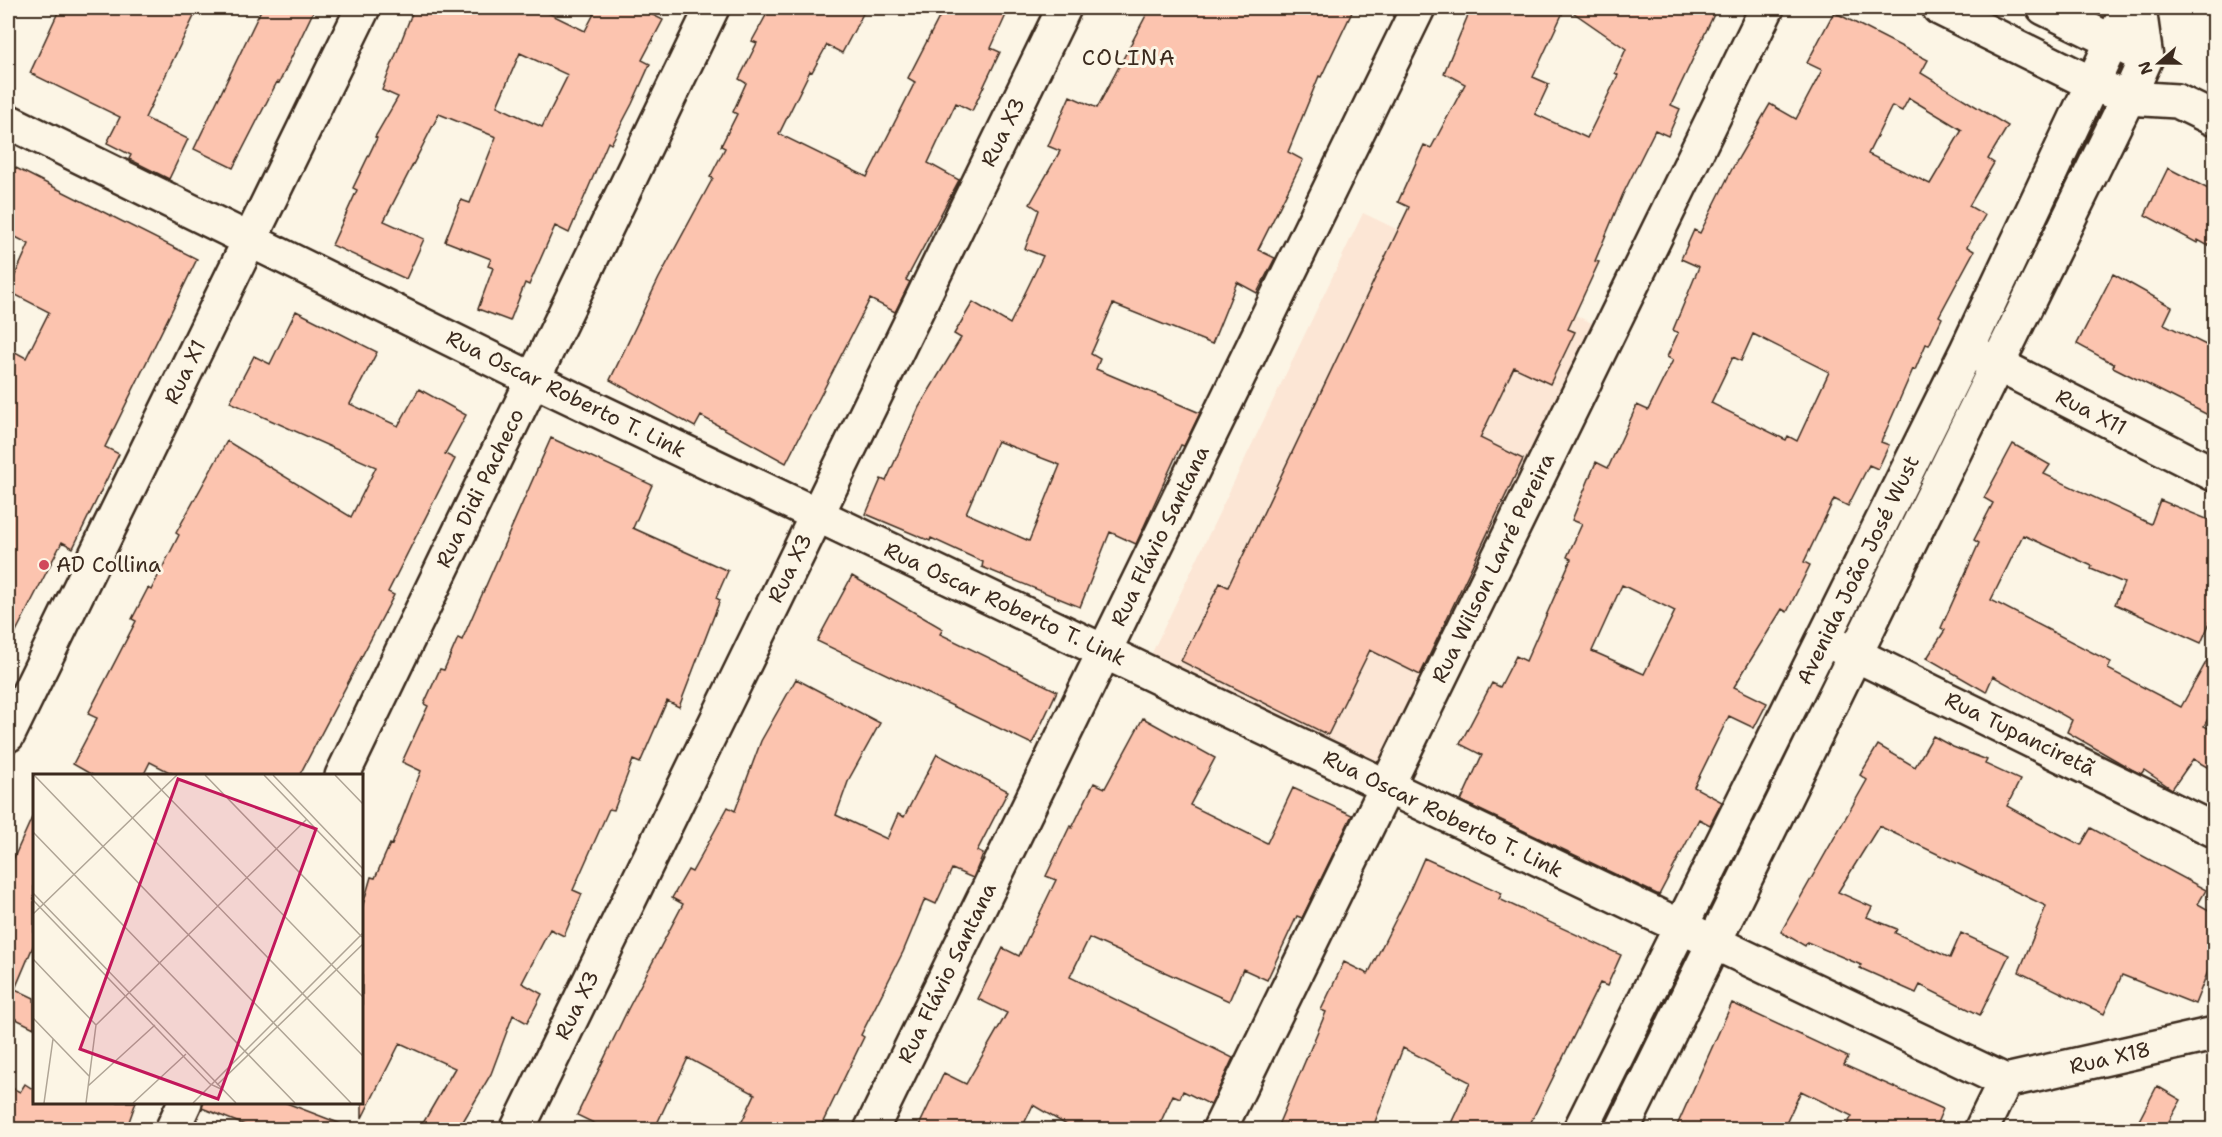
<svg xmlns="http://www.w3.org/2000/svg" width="2222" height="1137" font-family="'Shantell Sans',sans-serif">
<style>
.built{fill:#fce6d5}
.building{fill:#fcc4af;stroke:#3b2a1e;stroke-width:1.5;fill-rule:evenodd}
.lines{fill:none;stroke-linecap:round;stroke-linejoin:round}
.minor-casing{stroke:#3b2a1e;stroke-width:38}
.minor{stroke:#fcf5e5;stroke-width:33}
.poi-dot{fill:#d1495b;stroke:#fcf5e5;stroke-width:2}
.labels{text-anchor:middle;stroke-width:6;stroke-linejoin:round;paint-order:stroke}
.street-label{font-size:21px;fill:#3b2a1e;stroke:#fcf5e5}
.poi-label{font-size:21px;fill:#3b2a1e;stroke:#fcf5e5;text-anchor:start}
.neighbourhood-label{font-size:22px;letter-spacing:1.5px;fill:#3b2a1e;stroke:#fcf5e5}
.inset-road{fill:none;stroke:#afa495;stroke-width:1.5}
.view{fill:#c2185b;fill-opacity:0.15;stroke:#c2185b;stroke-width:3}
.inset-edge{fill:none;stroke:#3b2a1e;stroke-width:3}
</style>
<rect width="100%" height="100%" fill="#fcf5e5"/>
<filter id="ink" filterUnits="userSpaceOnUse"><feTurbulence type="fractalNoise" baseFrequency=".0167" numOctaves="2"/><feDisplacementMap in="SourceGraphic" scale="12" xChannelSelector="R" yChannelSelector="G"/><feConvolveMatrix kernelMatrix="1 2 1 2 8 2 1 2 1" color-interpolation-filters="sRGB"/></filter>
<g filter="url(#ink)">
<path class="built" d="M1363,213L1596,325L1380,772L1149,659Z"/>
<path class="building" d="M60,8H198L145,118L188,139L169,179L129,159L131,155L107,143L120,117L30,73Z
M262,8H315L279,83L277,82L233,168L194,149Z
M414,8H538L585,31L597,8H639L663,20L642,60L650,64L632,104L611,144L608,142L569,233L555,226L529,285L525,283L510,321L478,309L493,268L488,266L491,259L445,241L461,200L470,203L496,137L439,114L384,221L424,239L406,279L332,245L357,190L353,188L377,138L375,137L398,97L382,90ZM520,53L568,75L542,127L497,106Z
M770,8H866L842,53L827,45L812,72L810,71L779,134L867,177L915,82L908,78L944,8H990L1006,15L991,48L1000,52L972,111L956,103L928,163L959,180L906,280L910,282L895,312L870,299L786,463L701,416L695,427L610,380L659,278L713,178L710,177L725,148L721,146L737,114L733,112L746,83L739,79L757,43L752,41Z
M1150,8H1354L1321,77L1319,76L1288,152L1303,160L1258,250L1275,258L1257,293L1237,282L1212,344L1113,304L1091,354L1100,359L1096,369L1200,413L1184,446L1181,445L1136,544L1110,532L1080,607L982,567L983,562L931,538L930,541L866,514L881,479L886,481L919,407L961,338L954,334L973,302L1010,324L1043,256L1025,249L1039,210L1030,204L1060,151L1048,146L1070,96L1097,108ZM997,441L1060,465L1029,541L966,513Z
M1471,8H1565L1533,77L1549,84L1535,114L1587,138L1618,75L1615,73L1626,49L1567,8H1717L1671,105L1680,109L1668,136L1655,130L1623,194L1595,261L1599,262L1568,329L1575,332L1550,384L1514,367L1480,438L1523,459L1420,675L1370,650L1328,735L1181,661L1220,583L1228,587L1409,207L1398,202L1424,145L1431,148L1465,84L1444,73Z
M1834,12L1928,60L1921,73L2008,126L1988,159L1994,163L1969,206L1985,215L1967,247L1974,251L1939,316L1942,318L1929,345L1926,344L1915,370L1913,369L1881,442L1889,445L1878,469L1869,465L1848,506L1834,499L1804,562L1810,565L1787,612L1782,609L1734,687L1767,703L1754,728L1729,716L1694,787L1722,802L1710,825L1699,819L1659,895L1461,801L1482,755L1460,744L1492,683L1500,687L1516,656L1526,661L1571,559L1567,557L1582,524L1572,520L1596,462L1608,468L1637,405L1648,410L1673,360L1667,357L1678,333L1673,330L1699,267L1681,259L1694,230L1700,233L1732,169L1770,104L1796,119L1822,70L1807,63ZM1909,98L1962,130L1930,184L1868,154L1892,106L1902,111ZM1753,334L1829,372L1797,441L1788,436L1786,440L1711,403L1733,357L1741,361ZM1622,585L1675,611L1644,674L1592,651Z
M8,164L197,259L105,447L119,454L73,548L62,542L8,647V348L26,358L49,312L8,291L29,244L8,233Z
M2168,168L2214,192V249L2198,240L2197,243L2145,215Z
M2113,274L2172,307L2164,324L2214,349V418L2113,367L2114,364L2077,344Z
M296,311L377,352L350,404L398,426L419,389L466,415L445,454L455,459L388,592L394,595L299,776H177L150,762L143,776H94L73,764L97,718L88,714L136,621L132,619L148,588L151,590L179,535L176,533L227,441L351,517L376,467L230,402L254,356L270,364Z
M551,438L652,485L633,528L728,571L716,598L720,600L679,707L667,701L640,763L633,760L614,810L609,809L573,890L582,894L564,936L550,929L522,983L542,994L527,1023L513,1015L491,1074L458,1130H419L455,1068L400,1043L362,1118V908L371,877L375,878L390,844L392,845L421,771L402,762L428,706L424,704L440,669L444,670L458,638L462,640Z
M2013,444L2050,465L2044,474L2151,524L2160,500L2214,522V613L2201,643L2115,604L2124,583L2091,569L2092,566L2023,535L1991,600L2111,662L2108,669L2181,707L2214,648V708L2204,726L2214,731V771L2193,759L2172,789L2144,770L2141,774L2131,769L2067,732L2072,720L1993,676L1986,692L1927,658L1945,630L1941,628L1979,543L1974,540L1993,503L1984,498Z
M852,576L943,629L940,634L1057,691L1032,744L817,641Z
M796,679L880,723L849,779L836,815L887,839L898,814L904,817L937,754L1008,791L977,851L983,854L973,878L952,869L936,904L925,899L903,952L861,1035L864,1037L819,1130H738L755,1094L688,1058L654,1130H608L577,1115L628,1009L683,904L672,898L688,870L692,872L728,807L735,811L761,741Z
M1143,718L1215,758L1190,805L1267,843L1293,788L1352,815L1302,918L1297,916L1267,980L1243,969L1229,1001L1089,938L1070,977L1233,1058L1211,1105L1183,1091L1180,1098L1173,1095L1157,1130H1075L1033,1105L1021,1130H917L944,1073L966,1084L1007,1013L978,999L1003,948L1019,956L1056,880L1046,876L1070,826L1072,828L1094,783L1105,788Z
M1933,736L1953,747L1987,760L1985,764L2020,780L2007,806L2036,822L2081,845L2091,828L2206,890L2198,904L2214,913V956L2195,1004L2122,975L2104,1014L2019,972L2046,906L1879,826L1838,892L1872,907L1867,917L1897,929L1895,933L1950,958L1961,933L2009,955L1980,1015L1920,985L1916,993L1860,968L1861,965L1807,942L1805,946L1781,932L1867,780L1860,775L1878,745L1915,767Z
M34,813V944L15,989L34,998V1028L8,1015V871Z
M1424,858L1502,893L1499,899L1621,955L1607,986L1600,983L1527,1130H1448L1470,1082L1403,1048L1372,1130H1276L1326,1012L1321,1010L1344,962L1368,974L1406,899Z
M1732,1003L1848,1057L1844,1065L1943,1109L1934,1130H1844L1852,1116L1801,1091L1783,1130H1675Z
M25,1084L34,1090V1102H136L126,1130H8V1086L20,1092Z
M2157,1086L2181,1100L2164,1130H2134Z
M203,1102H284L349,1127L348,1130H257L202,1108Z"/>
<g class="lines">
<defs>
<path id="minor" d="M1939,8L2093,84L2128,98L2177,101L2214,119
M2044,8L2130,50
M8,121L532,379L2005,1081
M1977,354L2214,474
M1836,645L2214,830
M8,735L363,8
M342,776L712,8
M2005,1081L2214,1034
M172,1130L185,1102
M517,1130L1064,8
M871,1130L1418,8
M1219,1130L1767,8
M1580,1130L1967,350L2128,8
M1622,1130L2128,98L2146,58L2139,8
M1981,1130L2005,1081"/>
</defs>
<use href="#minor" class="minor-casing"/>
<use href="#minor" class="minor"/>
</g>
</g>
<circle class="poi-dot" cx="44" cy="565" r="6"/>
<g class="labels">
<g class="street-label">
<text transform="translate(1003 132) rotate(-64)" y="7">Rua X3</text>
<text transform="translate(185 372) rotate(-64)" y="7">Rua X1</text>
<text transform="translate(566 394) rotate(26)" y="7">Rua Oscar Roberto T. Link</text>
<text transform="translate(2091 412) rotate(27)" y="7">Rua X11</text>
<text transform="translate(480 488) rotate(-64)" y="7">Rua Didi Pacheco</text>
<text transform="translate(1160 536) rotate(-64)" y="7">Rua Flávio Santana</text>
<text transform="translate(790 568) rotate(-64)" y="7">Rua X3</text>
<text transform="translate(1493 568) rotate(-64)" y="7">Rua Wilson Larré Pereira</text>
<text transform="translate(1858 570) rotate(-64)" y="7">Avenida João José Wust</text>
<text transform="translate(1005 604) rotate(25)" y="7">Rua Oscar Roberto T. Link</text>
<text transform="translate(2020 734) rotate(26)" y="7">Rua Tupanciretã</text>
<text transform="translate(1443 814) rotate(26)" y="7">Rua Oscar Roberto T. Link</text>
<text transform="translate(947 973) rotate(-64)" y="7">Rua Flávio Santana</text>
<text transform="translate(577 1005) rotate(-64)" y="7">Rua X3</text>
<text transform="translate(2110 1058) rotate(-13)" y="7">Rua X18</text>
</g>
<g class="poi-label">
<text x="56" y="572">AD Collina</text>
</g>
<g class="neighbourhood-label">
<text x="1129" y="65">COLINA</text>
</g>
</g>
<g transform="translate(33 774)">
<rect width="330" height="330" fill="#fcf5e5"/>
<path class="inset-road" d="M1,1L318,329M58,1L330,282M114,1L330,223M172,1L329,163M231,1L330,104M240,1L330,95M302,1L330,30M0,58L262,329M0,119L203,329M0,126L177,310L188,315M0,140L144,1M0,185L63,251M0,244L56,302M63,251L274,45M184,311L330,170M55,312L122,251M11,329L20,265M53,329L63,251M100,329L153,280M160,329L330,159"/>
<path class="view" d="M145,5L283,55L185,325L47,275Z"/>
<rect width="330" height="330" class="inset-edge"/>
</g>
<rect width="2222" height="1137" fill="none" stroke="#fcf5e5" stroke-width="30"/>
<rect x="15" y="15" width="2192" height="1107" fill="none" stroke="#3b2a1e" stroke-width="2" filter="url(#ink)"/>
<g transform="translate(2159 63) rotate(250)" stroke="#fcf5e5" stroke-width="4.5" paint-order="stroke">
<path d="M0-4.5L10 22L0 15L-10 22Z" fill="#3b2a1e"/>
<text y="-9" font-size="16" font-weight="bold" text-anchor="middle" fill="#3b2a1e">N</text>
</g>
</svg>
